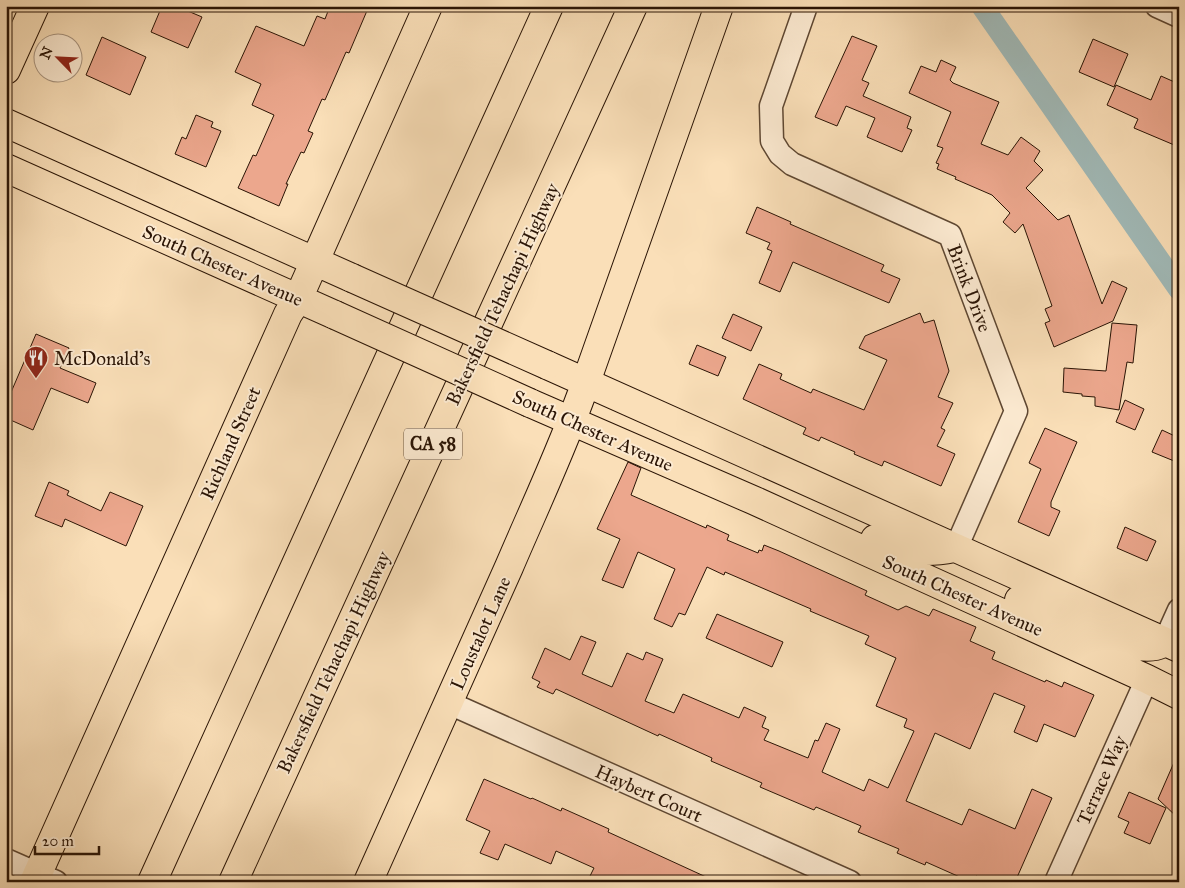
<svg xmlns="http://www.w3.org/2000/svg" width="1185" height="888" font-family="'IM FELL Great Primer',serif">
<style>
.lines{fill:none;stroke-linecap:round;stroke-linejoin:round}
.canal{stroke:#a1bab8;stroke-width:22}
.building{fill:#eca78d;stroke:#2a1405}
.minor-casing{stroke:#5e4732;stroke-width:25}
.major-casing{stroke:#2a1405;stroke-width:30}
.highway-casing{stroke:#2a1405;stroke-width:30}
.minor{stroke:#fcead1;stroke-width:22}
.major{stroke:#fadfb8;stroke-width:28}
.highway{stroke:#fadfb8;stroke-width:28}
.major-bridge-casing{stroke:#2a1405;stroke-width:30;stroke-linecap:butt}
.major-bridge{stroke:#fadfb8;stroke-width:28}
.labels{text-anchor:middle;stroke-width:4;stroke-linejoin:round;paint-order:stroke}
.shield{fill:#fcead1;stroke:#695442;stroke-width:1}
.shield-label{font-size:18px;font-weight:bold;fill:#2a1405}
.street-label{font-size:19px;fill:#2a1405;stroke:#fcead1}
.poi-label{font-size:19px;fill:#2a1405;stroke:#fcead1;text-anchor:start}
</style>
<rect width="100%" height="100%" fill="#fadfb8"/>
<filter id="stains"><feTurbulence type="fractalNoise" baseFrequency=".004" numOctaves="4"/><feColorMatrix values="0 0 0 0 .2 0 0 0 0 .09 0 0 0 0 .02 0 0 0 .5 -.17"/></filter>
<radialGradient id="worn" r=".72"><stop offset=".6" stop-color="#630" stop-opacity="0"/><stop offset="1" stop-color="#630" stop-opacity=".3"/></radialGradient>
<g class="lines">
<path class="canal" d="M982,6L1179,289"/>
</g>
<path class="building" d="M162,6H176L202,17L188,48L151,32Z
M330,6H369L349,53L346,52L325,100L322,99L308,131L313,133L304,153L301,152L286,184H288L279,206L238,188L253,155L256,156L274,115L252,105L261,84L235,72L256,26L304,46L317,16L325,19Z
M852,36L877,46L862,80L869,83L863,96L911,117L907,128L912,130L902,152L867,137L875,118L846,106L837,126L815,117Z
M102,37L146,57L130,95L86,75Z
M1093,39L1128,54L1114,87L1079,72Z
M941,60L956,67L950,80L953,83L999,102L981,144L1008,155L1021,137L1040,151L1034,161L1043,170L1026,188L1058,220L1069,215L1102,304L1112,281L1127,288L1113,321L1054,347L1045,323L1050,321L1045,309L1052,306L1023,224L1015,233L1003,222L1010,213L992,195L955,179L956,177L937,169L939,164L936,163L943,148L937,146L951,112L909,93L921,66L936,72Z
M1161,76L1179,84V112L1174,124L1179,126V147L1134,128L1138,119L1107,105L1116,85L1151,100Z
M196,115L213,122L211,127L221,131L206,167L175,154L182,137L186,139Z
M757,207L791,222L790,224L884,265L881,271L900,279L889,303L793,262L780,292L759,283L772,251L767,249L770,243L746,233Z
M920,313L924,323L934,320L949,371L938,397L953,403L941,428L945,430L937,446L955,454L941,486L884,461L882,466L854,454L855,452L821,437L819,441L803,434L806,428L743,399L759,364L782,374L780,379L811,393L813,389L864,410L887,360L859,348L865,336Z
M733,314L762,327L751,351L722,338Z
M1112,323L1137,325L1133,363L1127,362L1119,410L1095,406V397L1082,396V394L1063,392L1064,368L1106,371Z
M36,334L69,348L60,368L96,383L88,403L51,388L33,430L6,418V404Z
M697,345L726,357L718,376L689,364Z
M1125,400L1144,409L1135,430L1116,422Z
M1045,428L1077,442L1051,502V507L1060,511L1049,536L1018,522L1041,469L1029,463Z
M1162,430L1179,438V463L1152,452Z
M628,462L641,468L631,495L706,528L707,525L729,535L727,540L758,553L759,550L762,551L764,545L779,551L867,591L865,595L898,610L906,606L929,616L933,609L976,627L970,641L995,652L992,659L1045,682L1046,680L1062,687L1064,682L1094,695L1075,737L1044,724L1037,742L1014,732L1025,706L994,693L970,749L935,733L906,801L962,825L969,809L1015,829L1032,789L1052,798L1015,882H990L976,876L973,882H971L926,862L925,865L897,853L899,849L858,832L861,826L816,807L814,810L760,787L762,783L711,761L712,758L659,734L658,736L556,689L553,694L537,687L540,682L532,678L545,648L570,660L581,636L596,642L582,674L612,687L627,653L643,660L646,652L663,659L645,701L674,713L683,694L739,718L744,707L766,717L762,727L769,730L764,740L808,758L815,740L818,741L826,723L840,729L822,772L864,791L869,779L888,788L914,731L904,727L907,719L876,706L896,658L865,644L869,636L810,611L811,609L725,572L724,575L707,567L685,615L679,613L672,627L654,619L675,569L638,552L623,588L602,580L620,539L597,529Z
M49,482L69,491L67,495L101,511L110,492L143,506L126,546L65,519L62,527L35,516Z
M1125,527L1156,541L1147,561L1117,548Z
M717,614L783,642L772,667L706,638Z
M1179,751V819L1158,799Z
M484,779L531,799L532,798L561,811L562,808L609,829L608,832L717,882H587L594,868L556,851L551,864L505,844L498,860L480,853L490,831L466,820Z
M1129,792L1166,808L1150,844L1124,833L1129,822L1118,817Z"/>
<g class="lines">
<defs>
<path id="minor" d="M806,6L771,106L772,141L780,154L792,164L950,235L1016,411L956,548
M1157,6L1179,16
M1165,641L1179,610
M449,703L850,882
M6,860L56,882
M1056,882L1147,679"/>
<path id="major" d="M6,70L35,6
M6,123L352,278
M6,168L335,315
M547,365L1179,648
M530,403L753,500L1147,679L1179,695
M875,539C903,551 924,554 954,548
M1019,600C1047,612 1134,659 1161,644
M34,882L288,314L298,299L428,6
M368,882C416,777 463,672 509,567C535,506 564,445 586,382"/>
<path id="highway" d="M586,382L719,6
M152,882L549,6
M233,882L633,6"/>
</defs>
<use href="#minor" class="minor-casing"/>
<use href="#major" class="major-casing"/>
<use href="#highway" class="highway-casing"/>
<use href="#minor" class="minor"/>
<use href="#major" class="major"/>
<use href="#highway" class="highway"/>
<defs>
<path id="major-bridge" d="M352,278L547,365
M335,315L530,403"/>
</defs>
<use href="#major-bridge" class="major-bridge-casing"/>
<use href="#major-bridge" class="major-bridge"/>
</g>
<defs>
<symbol id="restaurant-pin" viewBox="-11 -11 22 30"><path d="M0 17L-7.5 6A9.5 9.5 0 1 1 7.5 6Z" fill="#8f2418" stroke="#fcead1"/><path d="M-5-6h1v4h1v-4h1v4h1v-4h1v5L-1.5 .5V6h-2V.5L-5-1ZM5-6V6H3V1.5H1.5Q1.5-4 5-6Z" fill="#fff"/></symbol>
</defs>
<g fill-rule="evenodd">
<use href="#restaurant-pin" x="22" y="344" width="28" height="38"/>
</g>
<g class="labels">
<rect class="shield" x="404" y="428.5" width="58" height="31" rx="4"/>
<g class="shield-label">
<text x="433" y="450">CA 58</text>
</g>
<g class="street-label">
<text transform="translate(223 265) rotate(24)" y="7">South Chester Avenue</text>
<text transform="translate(970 288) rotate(69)" y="7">Brink Drive</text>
<text transform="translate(502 294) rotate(-65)" y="7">Bakersfield Tehachapi Highway</text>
<text transform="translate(593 430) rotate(24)" y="7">South Chester Avenue</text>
<text transform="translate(230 443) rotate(-66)" y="7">Richland Street</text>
<text transform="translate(963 595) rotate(24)" y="7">South Chester Avenue</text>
<text transform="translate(480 633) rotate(-66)" y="7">Loustalot Lane</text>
<text transform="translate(333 662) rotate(-65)" y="7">Bakersfield Tehachapi Highway</text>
<text transform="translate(1101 780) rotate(-66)" y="7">Terrace Way</text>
<text transform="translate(649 793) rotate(24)" y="7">Haybert Court</text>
</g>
<g class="poi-label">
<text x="54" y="365">McDonald's</text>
</g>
</g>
<rect width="1185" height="888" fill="none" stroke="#fadfb8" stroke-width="25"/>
<rect x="8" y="8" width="1170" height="873" fill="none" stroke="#2a1405" stroke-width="2.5"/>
<rect x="12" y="12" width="1160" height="863" fill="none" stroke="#2a1405"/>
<g transform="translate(58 58) rotate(294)"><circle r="24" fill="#fcead1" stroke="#a8947f"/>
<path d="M0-4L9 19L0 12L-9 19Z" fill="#8f2418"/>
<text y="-8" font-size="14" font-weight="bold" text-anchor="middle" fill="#2a1405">N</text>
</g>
<path d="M35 846v8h64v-8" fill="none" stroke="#2a1405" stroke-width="2.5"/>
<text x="42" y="846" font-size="15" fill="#2a1405" stroke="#fcead1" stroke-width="4" paint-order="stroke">20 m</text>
<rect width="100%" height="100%" filter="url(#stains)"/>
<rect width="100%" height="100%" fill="url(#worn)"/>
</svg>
